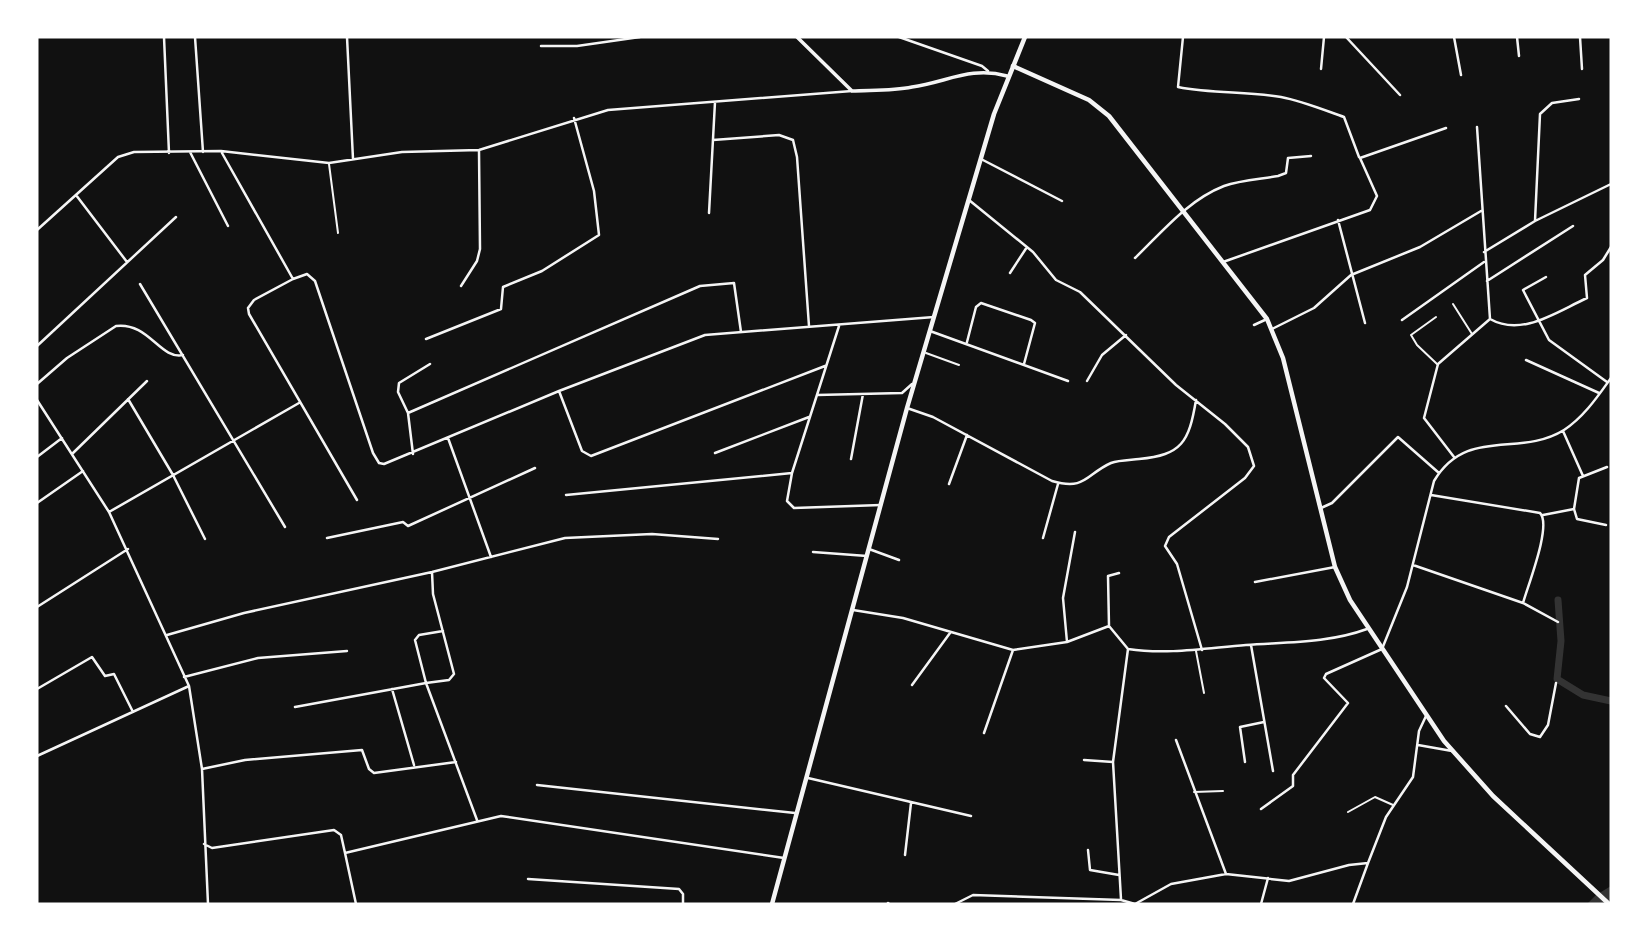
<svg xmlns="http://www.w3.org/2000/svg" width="1648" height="941" font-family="Rubik,sans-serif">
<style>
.water{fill:#333}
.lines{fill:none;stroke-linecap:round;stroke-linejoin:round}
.canal{stroke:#333;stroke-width:7}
.service{stroke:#f5f5f5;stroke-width:2}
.minor{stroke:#f5f5f5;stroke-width:2.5}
.tertiary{stroke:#f5f5f5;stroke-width:3.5}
.secondary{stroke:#f5f5f5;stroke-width:4.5}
.primary{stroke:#f5f5f5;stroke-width:4.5}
</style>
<rect width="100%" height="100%" fill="#111"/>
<path class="water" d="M1611,886V904H1587L1596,895Z"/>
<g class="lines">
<path class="canal" d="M1558,600L1561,641L1557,679L1583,695L1611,701"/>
<path class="service" d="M329,164L338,233
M1453,304L1472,334
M1436,317L1411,335L1417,345L1437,364
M926,353L959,365
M1196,651L1204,693
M1194,792L1223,791
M1348,812L1375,797L1393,805"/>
<path class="minor" d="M164,37L169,153
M195,37L203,152
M347,37L353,159
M899,37L982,66L988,71
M1183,37L1178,87C1213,94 1248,91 1281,97C1302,101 1324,110 1344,117L1359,157
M1346,37L1400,95
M1454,37L1461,75
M1517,37L1519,56
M1580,37L1582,69
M541,46H577L640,37
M1321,69L1324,37
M1477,127L1490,319
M713,140L779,135L793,140L797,157L809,326
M190,152L228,226
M222,153L293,279L254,300L248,308L249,314L357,500
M981,159L1062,201
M76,195L127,262
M969,200L1033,252L1056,280L1080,292L1176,385L1225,424L1248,447L1254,466L1245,478L1169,537L1165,546L1177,564L1202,650
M709,213L715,102
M1338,220L1365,323
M1535,221L1540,114L1552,103L1579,99
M37,230L118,157L134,152L221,151L329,163L402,152L479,150L608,110L852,91
M1484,252L1535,221L1611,184
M1135,258C1162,232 1188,200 1224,186C1240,180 1261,179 1278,176L1286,173L1288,158L1311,156
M1223,262L1370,210L1377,196L1360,158L1446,128
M1010,273L1027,247
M1546,277L1523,290L1549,340L1607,382
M293,279L307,274L315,281L373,453L379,463L384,464L559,391L705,335L934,317
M1487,281L1573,226
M140,284L285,527
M461,286L477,261L480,249L479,151
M1490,319C1522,337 1556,312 1587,298L1585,275L1603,260L1611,247
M1402,320L1484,262
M1254,325L1267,319
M839,326L792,473L787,501L794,508L881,505
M1272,329L1314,308L1351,275L1420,247L1481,211
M930,331L1068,381
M426,339L501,309L503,287L542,271L599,235L594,191L574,118
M967,342L976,307L981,303L1031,320L1035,323L1024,364
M37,346L176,217
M1526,360L1599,393
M1087,381L1102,355L1126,335
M37,384L67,358L116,326C149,322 160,360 183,355
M559,391L582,451L591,456L825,366
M817,395L902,393L912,384
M128,399L173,475L205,539
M37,400L109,512L189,686L202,769L208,904
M907,408L933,417L1052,481C1086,491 1086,474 1111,463C1119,460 1131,460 1139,459C1182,455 1189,442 1196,400
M408,413L398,392L399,383L430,364
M1563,431L1583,476
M448,438L491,557
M715,453L809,417
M72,454L147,381
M413,454L408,413L700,286L734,283L741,332
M37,457L62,438
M1454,457L1424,418L1438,364L1490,319
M851,459L863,394
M949,484L967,435
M566,495L792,473
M37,503L83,471
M1321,508L1332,503L1398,437L1439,473
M1574,509L1579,478L1607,467
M109,512L299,403
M1543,515L1574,509L1577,519L1606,525
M327,538L403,522L408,526L535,468
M1043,538L1058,484
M869,549L899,560
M813,552L867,556
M1413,565L1523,603C1528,585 1552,525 1540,513L1431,495
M432,572L433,594L454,674L449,680L426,683L477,820
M1255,582L1335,567
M1523,603L1558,622
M37,607L128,549
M853,610L903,618L1013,650L1067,642L1109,626L1128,649
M1109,626L1108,576L1119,573
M167,635L244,613L432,572L565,538L652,534L718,539
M1067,642L1063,598L1075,532
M1251,645L1273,771
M1128,649C1167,655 1207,648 1246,645C1287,642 1329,643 1367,629
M184,677L258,658L347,651
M912,685L950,633
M37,689L92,657L105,676L114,674L133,712
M392,689L414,765
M1506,706L1530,734L1540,737L1548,725L1556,683
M295,707L426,683L415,640L419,635L443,631
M984,733L1013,650
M1176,740L1226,874
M1418,745L1452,751
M37,756L189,686
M1084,760L1113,762
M1245,762L1240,727L1264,722
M202,769L245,760L362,750L369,769L374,773L456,762
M808,778L971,816
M537,785L795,813
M1261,809L1293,786V775L1348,703L1324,678L1326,674L1382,649L1407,587L1434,481C1467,426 1519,458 1564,430C1584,417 1598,396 1611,378
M204,844L212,848L334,830L341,835L345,853
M1088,850L1090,870L1119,875
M905,855L911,803
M528,879L679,889L683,894V904
M1121,899L1113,762L1128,649
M888,903L889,904
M356,904L345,853L501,816L784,858
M955,904L973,895L1121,900L1135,904L1171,884L1226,874L1289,881L1349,865L1368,863L1386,817L1413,777L1419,731L1426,716
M1261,904L1268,878
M1353,904L1368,863"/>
<path class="tertiary" d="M797,37L852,91C872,90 893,91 912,87C947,82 971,66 1007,76"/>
<path class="secondary" d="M1013,66L1089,100L1109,116L1267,319L1283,358L1335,567L1350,600L1444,741L1493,796L1609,904"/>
<path class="primary" d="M772,904L907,408L994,114L1025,37"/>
</g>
<rect width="1648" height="941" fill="none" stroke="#ffffff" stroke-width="77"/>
</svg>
